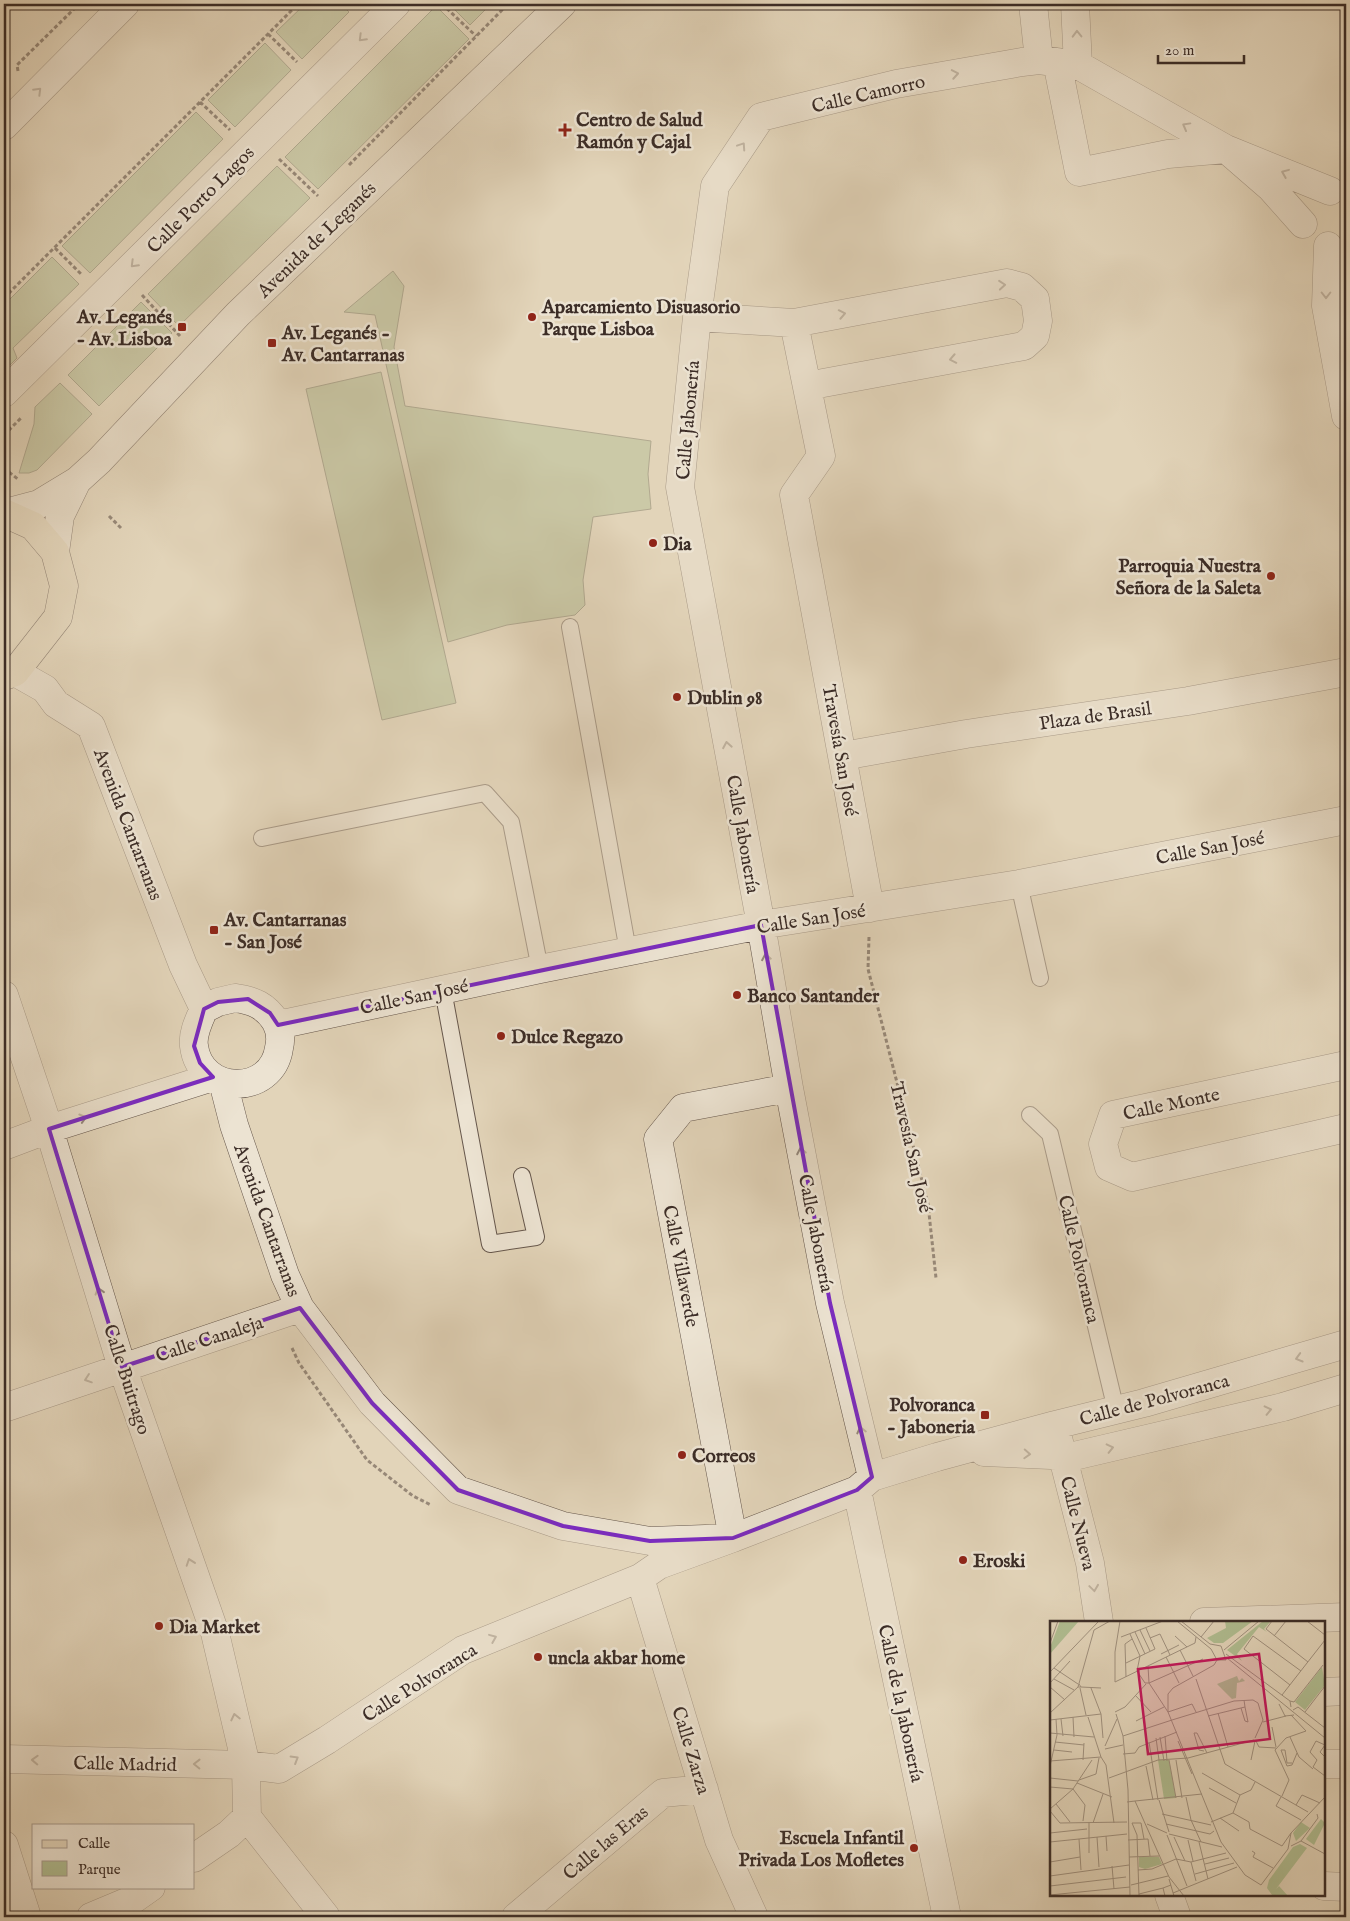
<svg xmlns="http://www.w3.org/2000/svg" width="1350" height="1921" font-family="'IM FELL English',serif">
<style>
.green{fill:#b0bd91;stroke:#76755c}
.lines{fill:none;stroke-linecap:round;stroke-linejoin:round}
.lane-casing{stroke:#66574c;stroke-width:18}
.street-casing{stroke:#66574c;stroke-width:29}
.secondary-casing{stroke:#3c2d27;stroke-width:29}
.primary-casing{stroke:#3c2d27;stroke-width:29}
.path{stroke:#3c2d27;stroke-width:3;stroke-dasharray:4 2.5;stroke-linecap:butt}
.lane{stroke:#ece3d2;stroke-width:16}
.street{stroke:#ece3d2;stroke-width:28}
.secondary{stroke:#ece3d2;stroke-width:28}
.primary{stroke:#e2d4b9;stroke-width:28}
.oneway{stroke:#94887c}
.marked{fill:none;stroke:#7b2cbf;stroke-width:4;stroke-linejoin:round}
.poi-dot{fill:#8f2418;stroke:#ece3d2;stroke-width:2}
.labels{text-anchor:middle;stroke-width:5;stroke-linejoin:round;paint-order:stroke}
.street-label{font-size:19px;fill:#3c2d27;stroke:#ece3d2}
.poi-label{font-size:19px;font-weight:bold;fill:#3c2d27;stroke:#ece3d2;text-anchor:start}
.inset-road{fill:none;stroke:#a0917f;stroke-width:1}
.view{fill:#c2185b;fill-opacity:0.15;stroke:#c2185b;stroke-width:2.5}
.inset-edge{fill:none;stroke:#3c2d27;stroke-width:2.5}
</style>
<rect width="100%" height="100%" fill="#e2d4b9"/>
<filter id="stains"><feTurbulence type="fractalNoise" baseFrequency=".004" numOctaves="4"/><feColorMatrix values="0 0 0 0 .2 0 0 0 0 .09 0 0 0 0 .02 0 0 0 .5 -.17"/></filter>
<radialGradient id="worn" r=".72"><stop offset=".6" stop-color="#630" stop-opacity="0"/><stop offset="1" stop-color="#630" stop-opacity=".3"/></radialGradient>
<path class="green" d="M305,4H341L349,12L302,59L276,32Z
M449,4H491L470,25Z
M436,6L469,39L318,189L285,157Z
M265,43L291,70L235,127L208,100Z
M196,112L223,139L90,273L62,246Z
M277,166L310,198L179,326L148,294Z
M52,257L79,284L13,348L17,358L4,371V305Z
M393,271L404,286L394,347L405,406L651,441L648,474L651,509L593,517L583,580L585,605L575,615L507,625L448,642L375,315L344,312Z
M141,302L172,333L99,406L68,375Z
M381,372L456,703L382,720L306,389Z
M60,383L92,414L37,470L29,473H19L34,424L35,407Z"/>
<g class="lines">
<defs>
<path id="lane" d="M570,627L628,951
M262,838L485,793L511,822L540,969
M1019,884L1040,978
M443,990L490,1244L536,1237L522,1176
M1030,1115L1050,1134L1116,1410"/>
<path id="street" d="M1033,4L1039,60
M1075,4L1078,65
M1057,62L1079,172L1168,154L1226,149L1330,191
M4,126L125,4
M1328,246L1326,306L1346,416
M697,317L794,323L821,456L794,495L870,908
M794,323L1007,283L1022,287L1035,299L1038,321L1035,336L1024,346L807,386
M4,393L396,4
M15,672L45,689L56,704L91,726L183,965L204,1009
M843,756L966,734L1188,701L1346,672
M4,995L49,1129L122,1367L215,1633L246,1765L4,1759
M235,998C253,1000 266,1006 276,1022C280,1030 281,1040 279,1048C272,1097 200,1095 194,1046C192,1034 199,1020 204,1009L218,1002Z
M278,1025L540,969L761,925L1019,884L1346,820
M1346,1065L1113,1115L1103,1144L1109,1167L1132,1177L1346,1128
M223,1082L234,1125L285,1275L300,1308L372,1403L458,1490L563,1526L650,1541L733,1538L857,1490L872,1477L937,1457L1055,1425L1144,1403L1346,1344
M4,1146L49,1129L213,1077
M4,1408L300,1308
M1058,1438L1090,1563L1099,1622
M984,1452L1074,1456L1283,1407L1346,1388
M872,1477L830,1303L789,1088L761,925L680,487L697,317L715,186L761,117L896,84L1022,62L1039,60L1078,65L1226,149L1271,188L1303,224
M857,1490L947,1917
M640,1578L719,1840L754,1917
M1204,1622L1346,1617
M1324,1692L1346,1691
M1324,1764H1346
M247,1817L326,1917
M4,1845L27,1917
M194,1858L229,1834L247,1817L246,1765L279,1769L327,1740L463,1650L640,1578L659,1565L733,1538L658,1139L683,1108L789,1088
M1324,1886L1346,1887
M1169,1895L1177,1917
M91,1917L134,1899L151,1887
M516,1917L663,1793L704,1789"/>
<path id="secondary" d="M5,513L39,504L77,481L99,461L238,314L562,4
M55,552L60,516L77,481"/>
<path id="primary" d="M4,513L33,526L55,552L64,586L58,617L15,672L4,676"/>
</defs>
<use href="#lane" class="lane-casing"/>
<use href="#street" class="street-casing"/>
<use href="#secondary" class="secondary-casing"/>
<use href="#primary" class="primary-casing"/>
<path class="path" d="M442,4L476,36
M268,34L297,62
M18,71L17,65L79,4
M200,102L230,130
M279,159L318,196
M349,165L508,4
M55,248L82,275
M142,295L180,336
M4,298L298,4
M4,435L22,417
M4,468L19,480
M109,516L121,528
M869,937L868,969L928,1204L936,1278
M292,1348L299,1363L367,1460L413,1496L431,1505"/>
<use href="#lane" class="lane"/>
<use href="#street" class="street"/>
<use href="#secondary" class="secondary"/>
<use href="#primary" class="primary"/>
</g>
<defs><path id="oneway-chevron" d="M-2-3.5L2.5 0L-2 3.5" fill="none" stroke-width="1.6" stroke-linecap="round" stroke-linejoin="round" transform="scale(1.25)"/></defs>
<g class="oneway">
<use href="#oneway-chevron" transform="translate(1077 34) rotate(-91)"/>
<use href="#oneway-chevron" transform="translate(362 38) rotate(135)"/>
<use href="#oneway-chevron" transform="translate(955 74) rotate(-10)"/>
<use href="#oneway-chevron" transform="translate(38 91) rotate(-45)"/>
<use href="#oneway-chevron" transform="translate(1186 126) rotate(-151)"/>
<use href="#oneway-chevron" transform="translate(742 146) rotate(-56)"/>
<use href="#oneway-chevron" transform="translate(1285 173) rotate(-158)"/>
<use href="#oneway-chevron" transform="translate(134 264) rotate(135)"/>
<use href="#oneway-chevron" transform="translate(1002 285) rotate(-5)"/>
<use href="#oneway-chevron" transform="translate(1326 295) rotate(90)"/>
<use href="#oneway-chevron" transform="translate(842 314) rotate(-11)"/>
<use href="#oneway-chevron" transform="translate(953 359) rotate(169)"/>
<use href="#oneway-chevron" transform="translate(727 745) rotate(-100)"/>
<use href="#oneway-chevron" transform="translate(766 957) rotate(-100)"/>
<use href="#oneway-chevron" transform="translate(83 1118) rotate(-17)"/>
<use href="#oneway-chevron" transform="translate(801 1151) rotate(-101)"/>
<use href="#oneway-chevron" transform="translate(99 1291) rotate(-107)"/>
<use href="#oneway-chevron" transform="translate(1299 1358) rotate(164)"/>
<use href="#oneway-chevron" transform="translate(88 1379) rotate(161)"/>
<use href="#oneway-chevron" transform="translate(1268 1410) rotate(-13)"/>
<use href="#oneway-chevron" transform="translate(861 1430) rotate(-103)"/>
<use href="#oneway-chevron" transform="translate(1110 1448) rotate(-13)"/>
<use href="#oneway-chevron" transform="translate(1027 1454) rotate(3)"/>
<use href="#oneway-chevron" transform="translate(190 1562) rotate(-109)"/>
<use href="#oneway-chevron" transform="translate(1094 1588) rotate(82)"/>
<use href="#oneway-chevron" transform="translate(493 1638) rotate(-22)"/>
<use href="#oneway-chevron" transform="translate(235 1717) rotate(-103)"/>
<use href="#oneway-chevron" transform="translate(295 1759) rotate(-31)"/>
<use href="#oneway-chevron" transform="translate(35 1760) rotate(-178)"/>
<use href="#oneway-chevron" transform="translate(197 1764) rotate(-179)"/>
</g>
<path d="M0 0H1350V1921H0ZM761,925L830,1303L872,1477L857,1490L733,1538L650,1541L563,1526L458,1490L372,1403L300,1308L122,1367L49,1129L213,1077L200,1063L194,1046L204,1009L218,1002L248,999L270,1013L278,1025Z" fill="#e2d4b9" fill-opacity=".55" fill-rule="evenodd"/>
<path class="marked" d="M761,925L830,1303L872,1477L857,1490L733,1538L650,1541L563,1526L458,1490L372,1403L300,1308L122,1367L49,1129L213,1077L200,1063L194,1046L204,1009L218,1002L248,999L270,1013L278,1025Z"/>
<g class="poi-dot">
<path d="M562.5 122.5h5v5h5v5h-5v5h-5v-5h-5v-5h5z"/>
<circle cx="532" cy="317" r="5"/>
<rect x="177" y="322" width="10" height="10" rx="2.5"/>
<rect x="267" y="338" width="10" height="10" rx="2.5"/>
<circle cx="653" cy="543" r="5"/>
<circle cx="1271" cy="576" r="5"/>
<circle cx="677" cy="697" r="5"/>
<rect x="209" y="925" width="10" height="10" rx="2.5"/>
<circle cx="737" cy="995" r="5"/>
<circle cx="501" cy="1036" r="5"/>
<rect x="980" y="1410" width="10" height="10" rx="2.5"/>
<circle cx="682" cy="1455" r="5"/>
<circle cx="963" cy="1560" r="5"/>
<circle cx="159" cy="1626" r="5"/>
<circle cx="538" cy="1657" r="5"/>
<circle cx="914" cy="1848" r="5"/>
</g>
<g class="labels">
<g class="street-label">
<text transform="translate(868 93) rotate(-13)" y="7">Calle Camorro</text>
<text transform="translate(200 199) rotate(-45)" y="7">Calle Porto Lagos</text>
<text transform="translate(316 239) rotate(-44)" y="7">Avenida de Leganés</text>
<text transform="translate(687 420) rotate(-85)" y="7">Calle Jabonería</text>
<text transform="translate(1095 715) rotate(-8)" y="7">Plaza de Brasil</text>
<text transform="translate(841 750) rotate(80)" y="7">Travesía San José</text>
<text transform="translate(129 824) rotate(69)" y="7">Avenida Cantarranas</text>
<text transform="translate(744 834) rotate(80)" y="7">Calle Jabonería</text>
<text transform="translate(1210 847) rotate(-11)" y="7">Calle San José</text>
<text transform="translate(811 918) rotate(-9)" y="7">Calle San José</text>
<text transform="translate(414 996) rotate(-12)" y="7">Calle San José</text>
<text transform="translate(1171 1103) rotate(-12)" y="7">Calle Monte</text>
<text transform="translate(912 1147) rotate(77)" y="7">Travesía San José</text>
<text transform="translate(268 1220) rotate(70)" y="7">Avenida Cantarranas</text>
<text transform="translate(817 1233) rotate(79)" y="7">Calle Jabonería</text>
<text transform="translate(1080 1259) rotate(77)" y="7">Calle Polvoranca</text>
<text transform="translate(682 1266) rotate(79)" y="7">Calle Villaverde</text>
<text transform="translate(209 1338) rotate(-18)" y="7">Calle Canaleja</text>
<text transform="translate(128 1379) rotate(72)" y="7">Calle Buitrago</text>
<text transform="translate(1154 1399) rotate(-15)" y="7">Calle de Polvoranca</text>
<text transform="translate(1079 1523) rotate(76)" y="7">Calle Nueva</text>
<text transform="translate(419 1682) rotate(-32)" y="7">Calle Polvoranca</text>
<text transform="translate(902 1703) rotate(78)" y="7">Calle de la Jabonería</text>
<text transform="translate(692 1750) rotate(73)" y="7">Calle Zarza</text>
<text transform="translate(125 1763) rotate(1)" y="7">Calle Madrid</text>
<text transform="translate(605 1842) rotate(-40)" y="7">Calle las Eras</text>
</g>
<g class="poi-label">
<text x="576" y="126">Centro de Salud<tspan x="576" dy="22">Ramón y Cajal</tspan></text>
<text x="542" y="313">Aparcamiento Disuasorio<tspan x="542" dy="22">Parque Lisboa</tspan></text>
<text x="172" y="323" text-anchor="end">Av. Leganés<tspan x="172" dy="22">- Av. Lisboa</tspan></text>
<text x="282" y="339">Av. Leganés -<tspan x="282" dy="22">Av. Cantarranas</tspan></text>
<text x="663" y="550">Dia</text>
<text x="1261" y="572" text-anchor="end">Parroquia Nuestra<tspan x="1261" dy="22">Señora de la Saleta</tspan></text>
<text x="687" y="704">Dublin 98</text>
<text x="224" y="926">Av. Cantarranas<tspan x="224" dy="22">- San José</tspan></text>
<text x="747" y="1002">Banco Santander</text>
<text x="511" y="1043">Dulce Regazo</text>
<text x="975" y="1411" text-anchor="end">Polvoranca<tspan x="975" dy="22">- Jaboneria</tspan></text>
<text x="692" y="1462">Correos</text>
<text x="973" y="1567">Eroski</text>
<text x="169" y="1633">Dia Market</text>
<text x="548" y="1664">uncla akbar home</text>
<text x="904" y="1844" text-anchor="end">Escuela Infantil<tspan x="904" dy="22">Privada Los Mofletes</tspan></text>
</g>
</g>
<g transform="translate(1050 1621)">
<rect width="275" height="275" fill="#e2d4b9"/>
<path d="M10,0H29L0,33L1,24ZM175,0H203L173,22H164L157,17L176,7ZM213,0H221L214,8L217,11L209,6L187,33L192,40L177,29ZM272,46L275,64L255,89L245,81ZM187,55L189,60L192,57L195,60L187,62L186,77L182,78L167,63ZM108,139H119L126,177L114,178ZM271,198L275,202L264,224L256,218ZM251,201L260,207L246,220L243,212ZM250,223L257,227L226,268L229,265L238,275L222,274L217,267L219,259L243,226ZM89,236H109L112,243L95,248L89,246Z" fill="#b0bd91"/>
<path class="inset-road" d="M70,0L65,31V61L145,22L146,16M127,0L161,28L167,39H176L171,25L160,23L131,0M222,0L216,8L258,41M257,0L275,14M44,9L60,0M90,9L100,30M85,11L95,33M80,13L90,35L87,50L95,62H99L118,91L142,83L146,91M125,15L137,26M224,15L236,0M71,16L113,0M151,16L164,0M100,17L110,13L120,34M0,22L8,0M130,29L143,55M174,29L209,0M111,33L129,24M176,33L240,80L241,86M116,36L129,62M177,37L275,117M167,39L164,44L123,67L118,73V91L171,221L195,254L211,264M76,42L105,28L96,7M98,45L99,62L153,38M4,47L28,63M0,51L48,1M76,56L75,23L82,18M4,58L24,69M146,58L175,143L258,191M0,62L20,40M240,64L194,28L203,15L251,50M0,66L15,79M28,66L44,9M31,66L51,67M30,67L36,94M41,67L51,93L53,117M85,74L101,91M232,74L275,19M240,80L244,81L273,44M229,83L235,95L244,94M191,87L195,100L198,101L195,86M243,89L248,86L275,107M65,91L75,86L96,63M255,91L275,65M0,92L28,66H31L29,63M168,92L178,126M66,93L73,115L78,169L80,275M158,95L195,86L194,79M23,96L24,116M11,98L13,115M0,99L51,93M122,99L184,80L203,79L208,82L213,99L205,117M86,100L114,86M213,101L236,95M222,106L226,126M0,112L44,116M73,115L122,99M115,115L117,140M110,116L114,140M240,116L249,136L263,148M106,117L109,139M128,120L142,153M206,120L209,126L226,127M5,121L34,124M99,121L108,179M55,125L67,98M55,128L73,124M4,129L22,131M154,130L149,129L144,112H147L157,132M73,133L85,132L89,126L127,111M51,136L56,144L64,202M275,136L270,131L275,124L266,120L260,131L267,139L263,146L275,155M33,139L34,122M119,139L126,177M126,139L132,177M201,139L205,120M0,140L51,136L38,96M242,142H237L235,129H231L237,145L242,144L247,132M0,145L7,114L6,98M96,145L103,179M152,152L190,174M0,157L28,160M59,157L108,139L138,137L204,119M29,159L46,153L49,137M27,162L62,176M0,166L23,168L35,184L33,200M159,167L186,182M232,175L239,159L225,129L236,117L256,110L241,94M136,176L141,199L151,221M231,176L226,185L251,199M109,179L119,211M85,180L152,173M77,181L85,180L119,256L134,275M6,183L20,201M246,184L252,174L270,182M0,188L23,168L42,139M0,190L10,202L77,201M183,192L199,201L200,208L232,225L241,212M112,193L161,204M170,197L189,210M39,201V232M161,201L183,192L190,174L201,169L205,161M43,202L53,173M82,202L87,214L89,275M82,202H91L94,218M97,203L117,212M116,203L160,213L164,210M0,212L37,208M119,213L172,226M117,214L137,265M56,215L57,230M47,216L49,246M124,216L135,240M29,218L31,249M78,219L98,218L100,235M138,219L143,240M251,220L275,233M0,221L77,213M149,221L158,258M241,225L251,220L268,197L267,193M202,230L205,232L203,236L223,247M79,236L109,235M0,241L30,236M141,241L146,260M155,243L179,237M62,245L64,268M88,249L102,248L126,238L141,241L176,232M145,253L184,242M0,255L79,244M119,258L124,275M81,264L118,255M211,264L238,228L241,212L275,176M0,265L76,256M123,272L187,246M89,273L113,267M0,274L80,266M115,275L113,267L121,264"/>
<path class="view" d="M209,33L220,118L98,133L88,48Z"/>
<rect width="275" height="275" class="inset-edge"/>
</g>
<rect width="1350" height="1921" fill="none" stroke="#e2d4b9" stroke-width="20"/>
<rect x="5" y="5" width="1340" height="1911" fill="none" stroke="#3c2d27" stroke-width="2.5"/>
<rect x="10" y="10" width="1330" height="1901" fill="none" stroke="#3c2d27"/>
<rect x="32" y="1824" width="162" height="65" fill="#ece3d2" stroke="#a69a8e"/>
<rect x="42" y="1840" width="25" height="8" fill="#e2d4b9" stroke="#a69a8e"/>
<text x="78" y="1848" font-size="15" fill="#3c2d27">Calle</text>
<rect x="42" y="1861" width="25" height="15" fill="#b0bd91" stroke="#a69a8e"/>
<text x="78" y="1874" font-size="15" fill="#3c2d27">Parque</text>
<path d="M1158 55v8h86v-8" fill="none" stroke="#3c2d27" stroke-width="2.5"/>
<text x="1165" y="55" font-size="15" fill="#3c2d27" stroke="#ece3d2" stroke-width="4" paint-order="stroke">20 m</text>
<rect width="100%" height="100%" filter="url(#stains)"/>
<rect width="100%" height="100%" fill="url(#worn)"/>
</svg>
